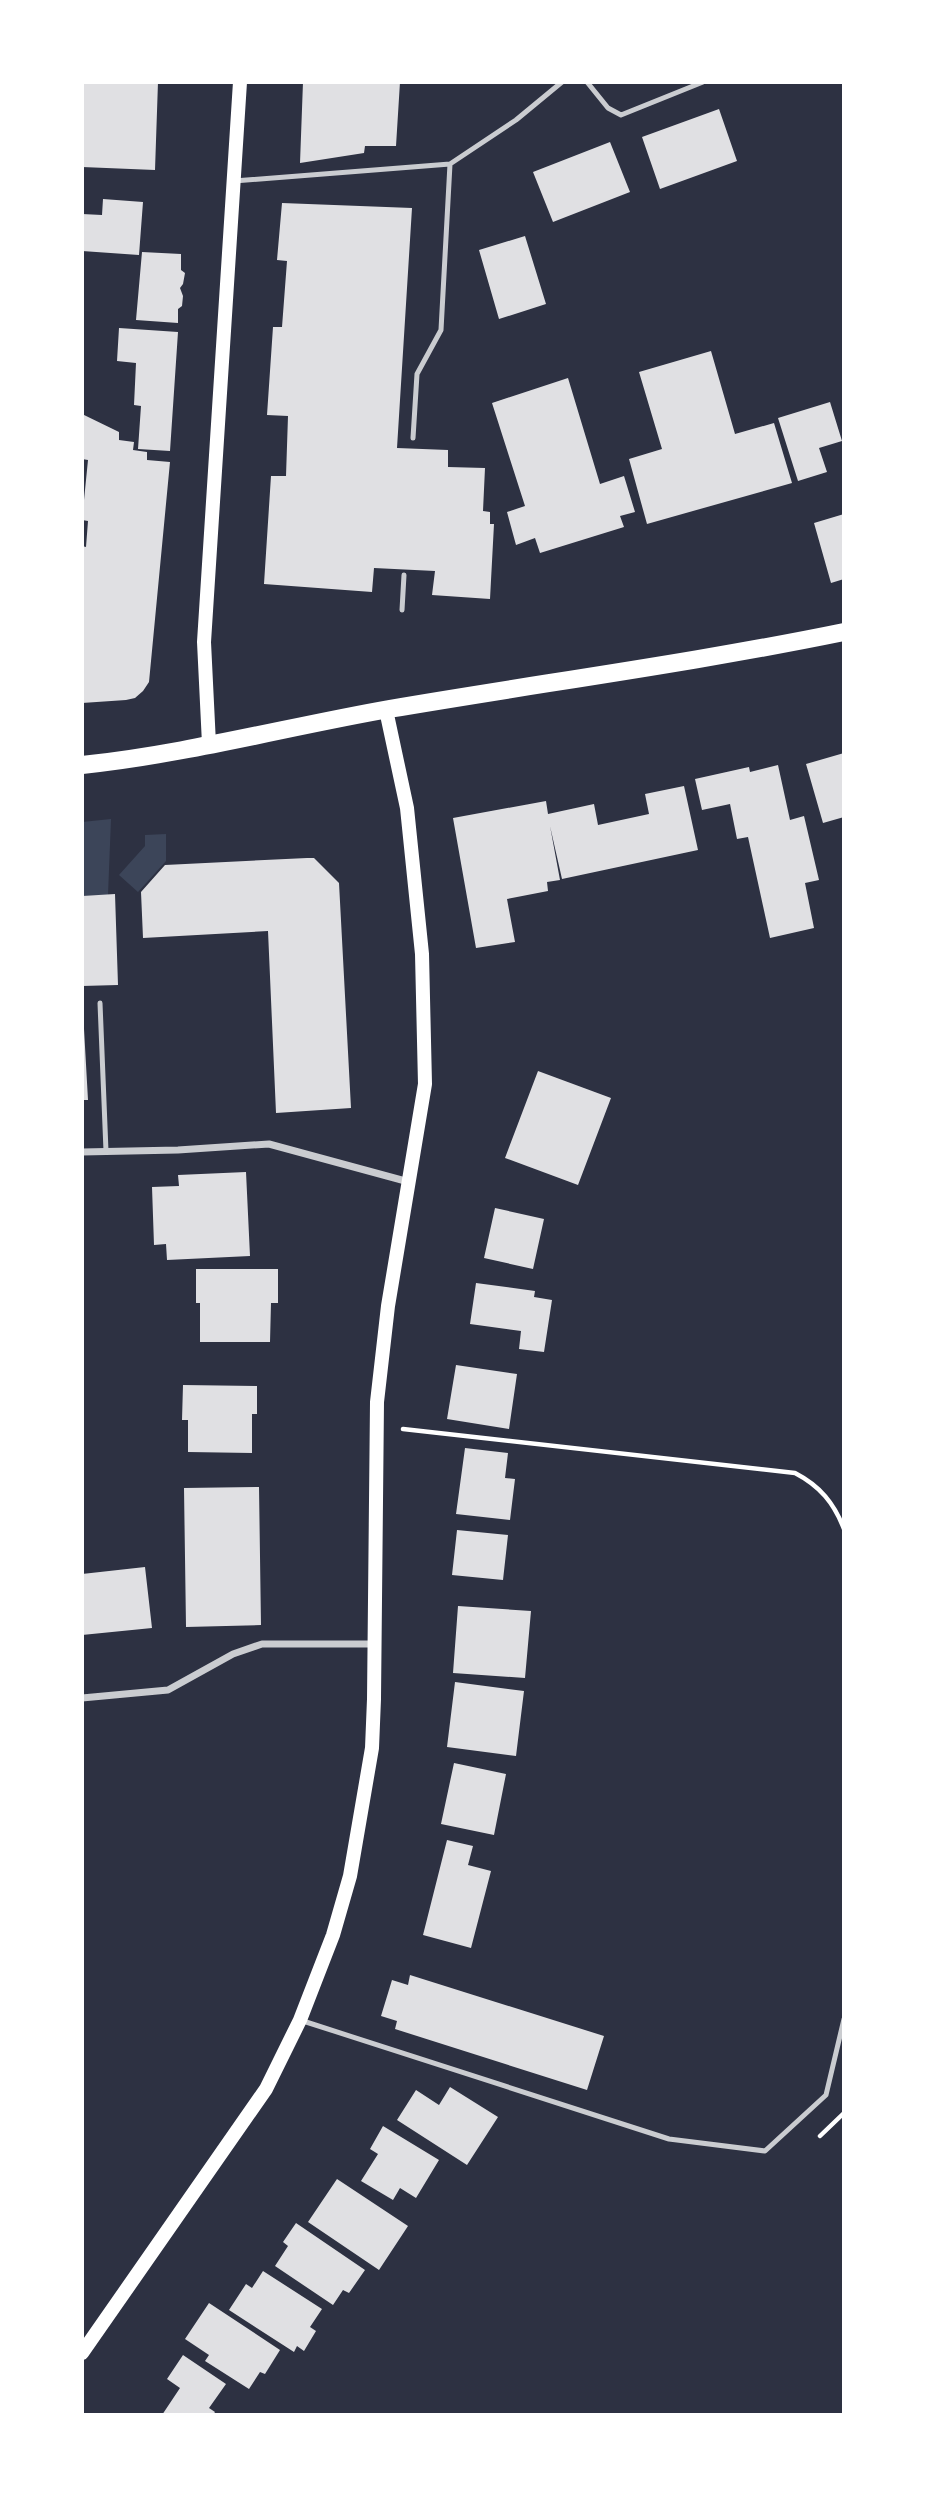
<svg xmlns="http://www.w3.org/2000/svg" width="926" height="2497" font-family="Montserrat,sans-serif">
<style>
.green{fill:#3c4559}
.building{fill:#e0e0e3}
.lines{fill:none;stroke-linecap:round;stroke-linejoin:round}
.path{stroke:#fff;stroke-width:4.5}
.service{stroke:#caccd0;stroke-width:5}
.minor{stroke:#caccd0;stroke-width:7}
.secondary{stroke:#fff;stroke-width:14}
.primary{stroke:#fff;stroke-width:18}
</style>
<rect width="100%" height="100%" fill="#2d3142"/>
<path class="green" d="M111,819L108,895L82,896V822Z
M166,834V861L138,892L119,875L145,846V835Z"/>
<path class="building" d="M82,82H158L155,170L82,167Z
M303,82H400L396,146H365L364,153L300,163Z
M719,109L737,161L660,189L642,137Z
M610,142L630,192L553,222L533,172Z
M103,199L143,202L139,255L82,251V214L102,215Z
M282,203L412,208L397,448L448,450V467L485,468L483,511L490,512V524H494L490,599L432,595L435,571L374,568L372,592L264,584L271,476H286L288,416L267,415L273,327H282L287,261L277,260Z
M525,236L546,304L499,319L479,250Z
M142,252L181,254V270L185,273L183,284L180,288L183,296L182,306L178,309V323L136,320Z
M119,328L178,332L170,451L138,449L141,406L134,405L136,363L117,361Z
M711,351L735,434L774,423L792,483L647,524L629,459L662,449L639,372Z
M568,378L600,484L624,476L635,512L620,516L624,527L540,553L535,538L516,545L507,512L525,506L492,403Z
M830,402L842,441L819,448L827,472L798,481L778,418Z
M82,414L119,432V440L134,442L133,450L147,452V460L170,462L149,682L143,691L135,698L126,700L82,703V546L86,547L88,521L82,520L88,460L82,459Z
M844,514V579L831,583L814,523Z
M844,753V817L823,823L806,764Z
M778,765L790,820L804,816L819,880L805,883L814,928L770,938L748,837L737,839L730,804L702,810L695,779L749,767L750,772Z
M684,786L698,850L562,879L550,826L560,880L547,882L548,891L507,899L515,942L476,948L453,818L546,801L548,814L594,804L598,825L649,814L645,794Z
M307,858H314L339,883L351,1108L276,1113L268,931L143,938L141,892L165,865Z
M115,894L118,985L82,986V896Z
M82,1029H84L88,1100H82Z
M538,1071L611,1098L578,1185L505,1158Z
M246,1172L250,1256L167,1260L166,1244L154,1245L152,1187L179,1186L178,1175Z
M495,1208L544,1219L533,1269L484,1258Z
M196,1269H278V1303H271L270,1342H200V1303H196Z
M476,1283L535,1291L534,1297L552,1300L544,1352L519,1349L521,1331L470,1324Z
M456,1365L517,1374L509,1429L447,1419Z
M183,1385L257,1386V1414H252V1453L188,1452V1420H182Z
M465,1448L508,1453L505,1478L515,1479L510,1520L456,1514Z
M259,1487L261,1625L186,1627L184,1488Z
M457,1530L508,1535L503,1580L452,1575Z
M145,1567L152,1628L82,1635V1574Z
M458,1606L531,1611L525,1678L453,1673Z
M455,1682L524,1691L516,1756L447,1747Z
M454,1763L506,1774L494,1835L441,1824Z
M447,1840L473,1846L468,1865L491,1871L471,1948L423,1935Z
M410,1975L604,2036L587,2090L395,2029L397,2021L381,2016L392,1980L408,1985Z
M450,2087L498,2117L467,2165L397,2120L416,2090L439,2105Z
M383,2126L439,2160L416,2198L400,2188L393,2200L361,2181L378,2154L370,2149Z
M337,2179L408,2226L379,2270L308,2222Z
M296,2223L365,2270L349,2293L343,2290L333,2305L275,2266L288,2246L283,2242Z
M263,2271L322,2309L310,2327L316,2331L304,2351L297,2346L294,2352L229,2310L246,2284L252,2288Z
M209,2303L280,2350L265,2374L260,2372L249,2389L205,2361L209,2355L185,2339Z
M183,2355L226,2384L209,2408L215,2412L213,2415H162L180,2388L167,2379Z"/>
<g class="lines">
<path class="path" d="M403,1429L795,1473C820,1486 834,1503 844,1529
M820,2136L844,2113"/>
<path class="service" d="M587,82L608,108L621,115L703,82
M234,181L450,164L516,120L562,82
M413,438L417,374L441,330L450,164
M402,610L404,575
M100,1003L106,1151
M303,2021L669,2139L765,2151L826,2095L844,2019"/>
<path class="minor" d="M82,1152L178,1150L269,1144L409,1182
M82,1698L168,1690L233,1654L262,1644H374"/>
<path class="secondary" d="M209,744L204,642L240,82
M82,2353L266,2089L300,2020L333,1935L350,1876L372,1748L374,1699L377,1402L388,1306L425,1084L422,954L407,808L386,710"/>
<path class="primary" d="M82,765C186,754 287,727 389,709C541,683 693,663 844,632"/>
</g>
<rect width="926" height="2497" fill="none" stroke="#ffffff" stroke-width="168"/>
</svg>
